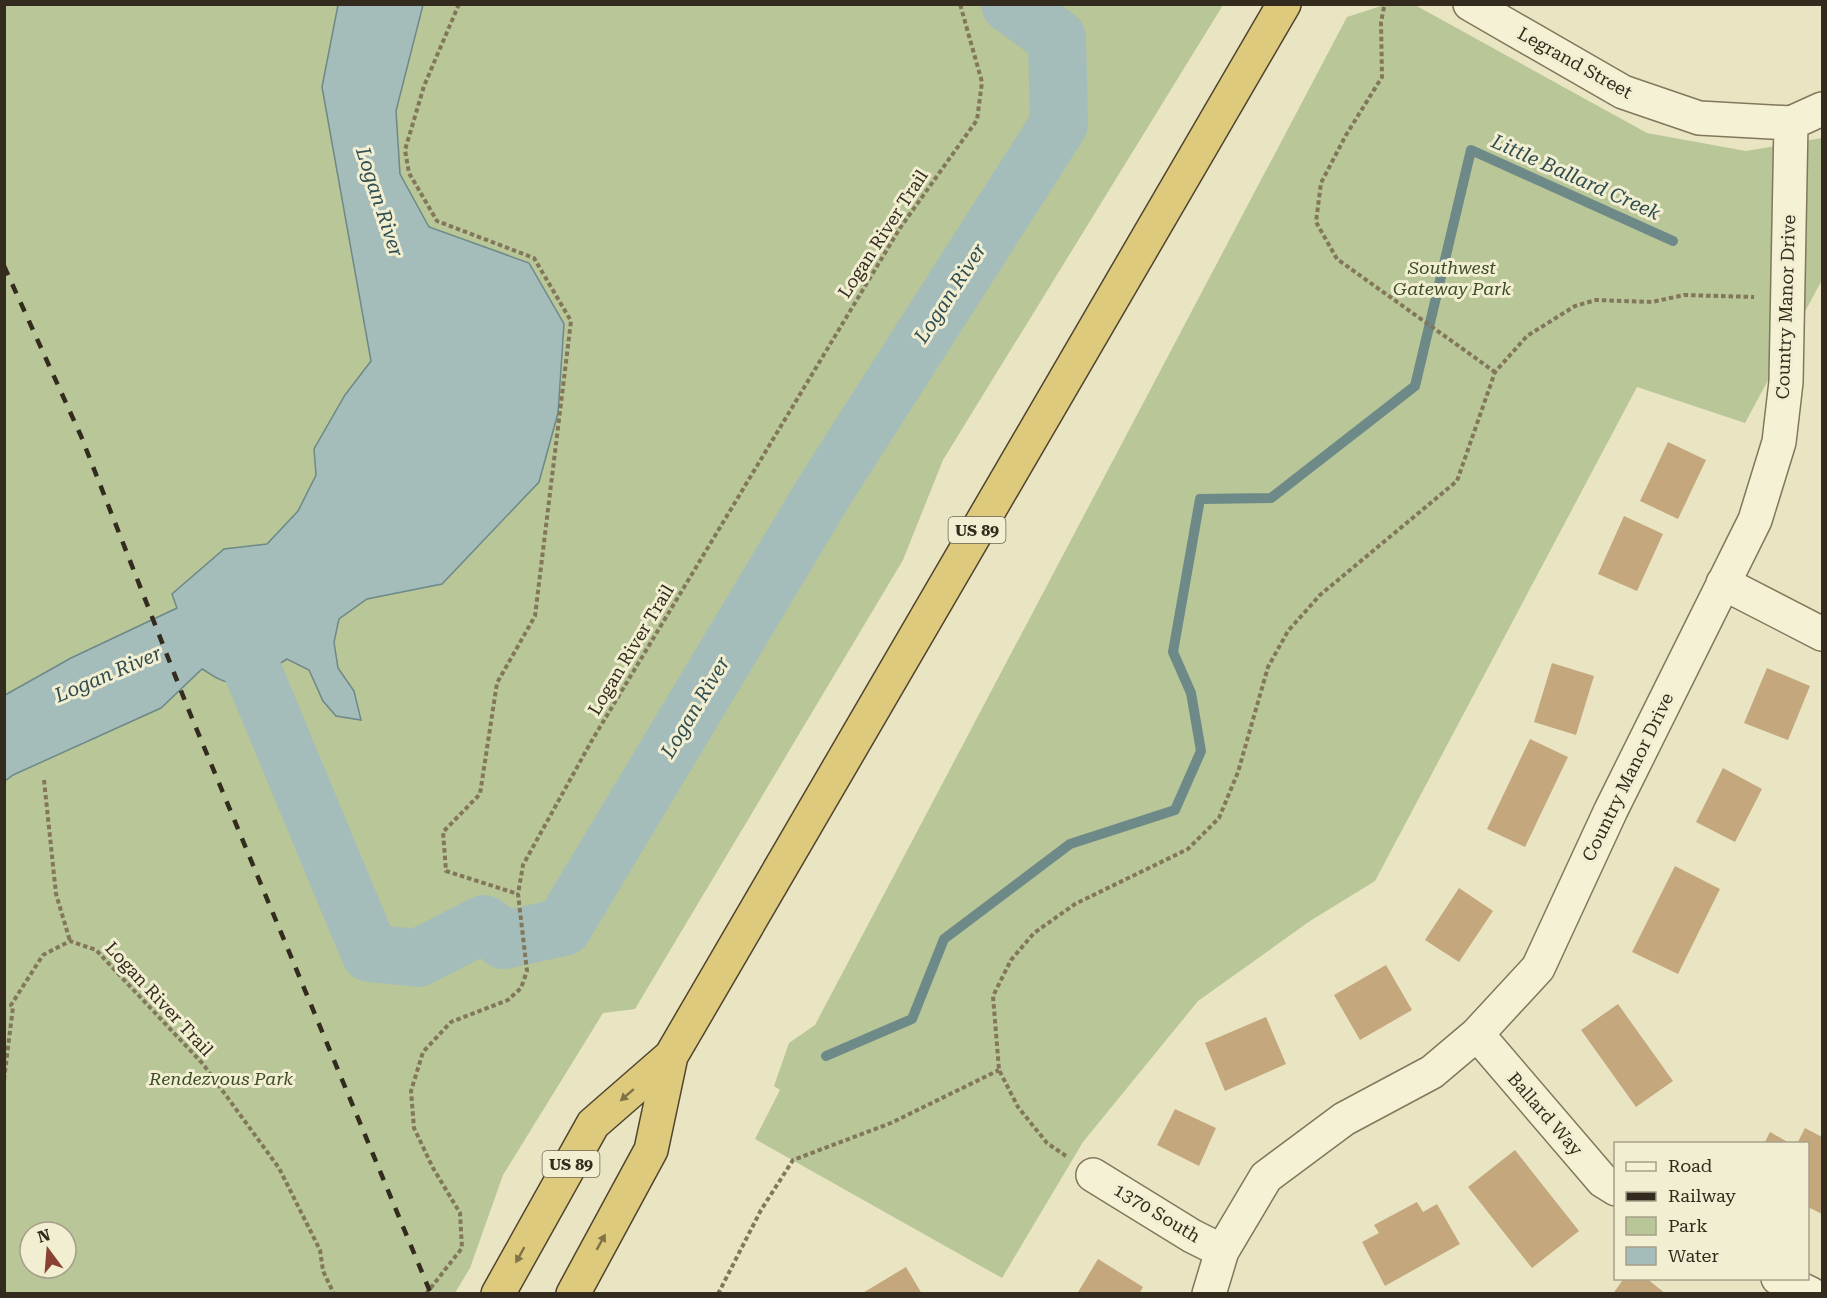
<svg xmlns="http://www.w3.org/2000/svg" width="1827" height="1298" font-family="'Roboto Serif',serif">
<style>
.green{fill:#b8c698;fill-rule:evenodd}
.water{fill:#a4bdba;stroke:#6d8988;stroke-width:1.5}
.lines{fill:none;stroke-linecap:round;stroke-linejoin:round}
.stream{stroke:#6d8988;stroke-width:10}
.river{stroke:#a4bdba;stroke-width:58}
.building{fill:#c4a77c}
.minor-casing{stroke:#82775b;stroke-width:36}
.trunk-casing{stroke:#50442f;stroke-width:36}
.path{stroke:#82775b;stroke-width:4;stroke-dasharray:4.5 3;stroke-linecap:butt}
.minor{stroke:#f5f1d5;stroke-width:33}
.trunk{stroke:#deca7c;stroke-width:33}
.rail{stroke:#332c1e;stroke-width:4.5;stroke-dasharray:10 10;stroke-linecap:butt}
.oneway{fill:#807348}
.labels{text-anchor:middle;stroke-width:6;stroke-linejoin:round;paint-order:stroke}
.shield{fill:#f2eed1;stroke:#6c6654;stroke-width:1.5}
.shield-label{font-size:16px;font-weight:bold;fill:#332c1e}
.street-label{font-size:18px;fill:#332c1e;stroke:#f2eed1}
.park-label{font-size:18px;font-style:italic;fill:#3c4d27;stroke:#f2eed1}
.water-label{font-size:20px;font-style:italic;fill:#2f4d51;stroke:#f2eed1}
</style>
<rect width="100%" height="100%" fill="#e9e5c3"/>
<path class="green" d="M5,5H1223L943,460L903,560L635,1009L603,1013L503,1175L470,1268L455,1293L5,1294ZM30,1232H66V1268H30Z
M1384,5H1415L1647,133L1746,151L1822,138V280L1745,423L1637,387L1375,881L1310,921L1198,1001L1083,1142L1002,1278L755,1139L780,1090L774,1086L789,1043L815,1025L1347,17Z"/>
<path class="water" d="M338,5H423L396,111L400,174L429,227L529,263L564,324L558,413L539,482L442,584L367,599L339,619L334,642L338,668L354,691L361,720L336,716L323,701L309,670L287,659C268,671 248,686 224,681C216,679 209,673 202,669L161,708L13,775L5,781V695L71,658L177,608L172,594L224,549L267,544L298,511L316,475L314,449L345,395L371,361L322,87Z"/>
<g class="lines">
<path class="stream" d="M826,1056L912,1019L944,939L1070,844L1175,810L1201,751L1191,693L1173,652L1200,499L1271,498L1415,386L1471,150L1673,241"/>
<path class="river" d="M211,630L249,662L370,953L418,958L484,924L504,940L563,927L825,490L1059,124L1057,38L1010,4"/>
</g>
<path class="building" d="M1668,442L1706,460L1678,519L1640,501Z
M1624,516L1663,534L1637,591L1598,574Z
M1552,663L1594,676L1576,735L1534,722Z
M1767,668L1810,686L1788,740L1744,723Z
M1530,739L1568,757L1525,847L1487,829Z
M1723,768L1762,789L1735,842L1696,822Z
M1675,866L1720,889L1678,974L1632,952Z
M1459,888L1493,911L1459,962L1425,940Z
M1386,965L1412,1010L1360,1040L1334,995Z
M1618,1004L1673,1081L1636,1107L1581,1030Z
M1266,1017L1286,1064L1225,1091L1205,1043Z
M1175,1109L1216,1128L1199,1166L1157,1145Z
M1805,1128L1822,1137V1214L1808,1207V1144H1797Z
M1770,1132L1791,1144H1764Z
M1515,1150L1579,1231L1532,1268L1468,1187Z
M1417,1202L1423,1212L1437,1204L1460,1244L1385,1286L1362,1242L1379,1233L1374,1225Z
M1098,1259L1143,1287L1139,1294H1077Z
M906,1267L922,1294H861Z
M1624,1278H1646L1666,1294H1613Z"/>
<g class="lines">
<defs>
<path id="minor" d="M1470,4L1623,92L1699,118L1791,123L1822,109
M1723,583L1822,634
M1477,1034L1603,1181L1616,1189
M1093,1175L1192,1236L1222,1251
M1778,1278L1811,1294
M1209,1294L1222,1251L1266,1177L1344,1119L1432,1072L1477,1034L1538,968L1611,810L1755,520L1779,442L1786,382L1791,123"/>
<path id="trunk" d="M498,1294L593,1124L671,1056
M573,1294L651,1150L671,1056L1284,4"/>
</defs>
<use href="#minor" class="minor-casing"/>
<use href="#trunk" class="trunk-casing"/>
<path class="path" d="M459,4L424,86L405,150L409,173L437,221L534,258L571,321L535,616L497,683L480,794L443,832L446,871L518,894
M1384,7L1381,22L1382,77L1346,135L1321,183L1316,222L1337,259L1495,372
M44,780L56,894L70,941
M4,1080L13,1007L11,1005L43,955L70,941L96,950L203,1064L279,1168L320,1250L323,1271L334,1294
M1066,1156L1047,1143L1018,1107L999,1070L993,996L1011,960L1034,933L1075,904L1188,849L1219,818L1238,772L1268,667L1288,631L1320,595L1457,481L1495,372L1527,336L1575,306L1596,300L1652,302L1684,295L1754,297
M426,1294L462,1248L460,1213L433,1168L414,1128L411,1091L423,1052L451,1022L508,1000L521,988L527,971L518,894L523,865L591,742L900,228L977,120L982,82L960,4
M718,1294L761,1210L793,1160L891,1123L999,1070"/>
<use href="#minor" class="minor"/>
<use href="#trunk" class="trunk"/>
<path class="rail" d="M4,266L81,436L187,706L431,1294"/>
</g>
<defs><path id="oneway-solid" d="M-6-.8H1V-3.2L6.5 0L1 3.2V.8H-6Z" transform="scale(1.5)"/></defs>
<g class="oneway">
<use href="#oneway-solid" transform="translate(627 1095) rotate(139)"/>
<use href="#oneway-solid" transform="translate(601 1242) rotate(-61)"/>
<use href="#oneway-solid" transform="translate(520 1255) rotate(119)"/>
</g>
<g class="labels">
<g class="shield">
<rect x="948.5" y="517" width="57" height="26" rx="4.5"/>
<rect x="542.5" y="1151" width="57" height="26" rx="4.5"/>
</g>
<g class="shield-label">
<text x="977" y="536">US 89</text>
<text x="571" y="1170">US 89</text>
</g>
<g class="street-label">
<text transform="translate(1575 63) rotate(29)" y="6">Legrand Street</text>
<text transform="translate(883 234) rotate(-57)" y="6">Logan River Trail</text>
<text transform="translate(1786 307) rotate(-88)" y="6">Country Manor Drive</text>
<text transform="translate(631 650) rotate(-59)" y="6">Logan River Trail</text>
<text transform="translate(1628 777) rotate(-64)" y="6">Country Manor Drive</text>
<text transform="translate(159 999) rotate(47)" y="6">Logan River Trail</text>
<text transform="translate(1545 1114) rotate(49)" y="6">Ballard Way</text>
<text transform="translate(1157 1213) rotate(31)" y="6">1370 South</text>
</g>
<g class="park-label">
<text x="1452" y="274">Southwest<tspan x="1452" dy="21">Gateway Park</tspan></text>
<text x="221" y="1085">Rendezvous Park</text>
</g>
<g class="water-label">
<text transform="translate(1576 177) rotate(24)" y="7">Little Ballard Creek</text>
<text transform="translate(380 202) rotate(72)" y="7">Logan River</text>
<text transform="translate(950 293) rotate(-57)" y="7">Logan River</text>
<text transform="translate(108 674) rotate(-23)" y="7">Logan River</text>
<text transform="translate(695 707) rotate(-59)" y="7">Logan River</text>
</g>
</g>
<rect width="1827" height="1298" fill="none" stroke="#332c1e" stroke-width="12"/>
<rect x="1614" y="1142" width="195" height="138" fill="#f2eed1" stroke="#a6a089" stroke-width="1.5"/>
<rect x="1626" y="1162" width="30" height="9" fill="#f5f1d5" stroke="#a6a089" stroke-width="1.5"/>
<text x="1668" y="1172" font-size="18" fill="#332c1e">Road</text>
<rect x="1626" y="1192" width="30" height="9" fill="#332c1e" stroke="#a6a089" stroke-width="1.5"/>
<text x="1668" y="1202" font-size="18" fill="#332c1e">Railway</text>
<rect x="1626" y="1217" width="30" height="18" fill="#b8c698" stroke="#a6a089" stroke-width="1.5"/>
<text x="1668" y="1232" font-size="18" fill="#332c1e">Park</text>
<rect x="1626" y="1247" width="30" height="18" fill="#a4bdba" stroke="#a6a089" stroke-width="1.5"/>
<text x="1668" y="1262" font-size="18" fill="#332c1e">Water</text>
<g transform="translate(48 1250) rotate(344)"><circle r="28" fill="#f2eed1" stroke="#a6a089" stroke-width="1.5"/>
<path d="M0-4.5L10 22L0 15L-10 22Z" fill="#8b4131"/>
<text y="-9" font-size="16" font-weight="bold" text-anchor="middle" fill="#332c1e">N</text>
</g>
</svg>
